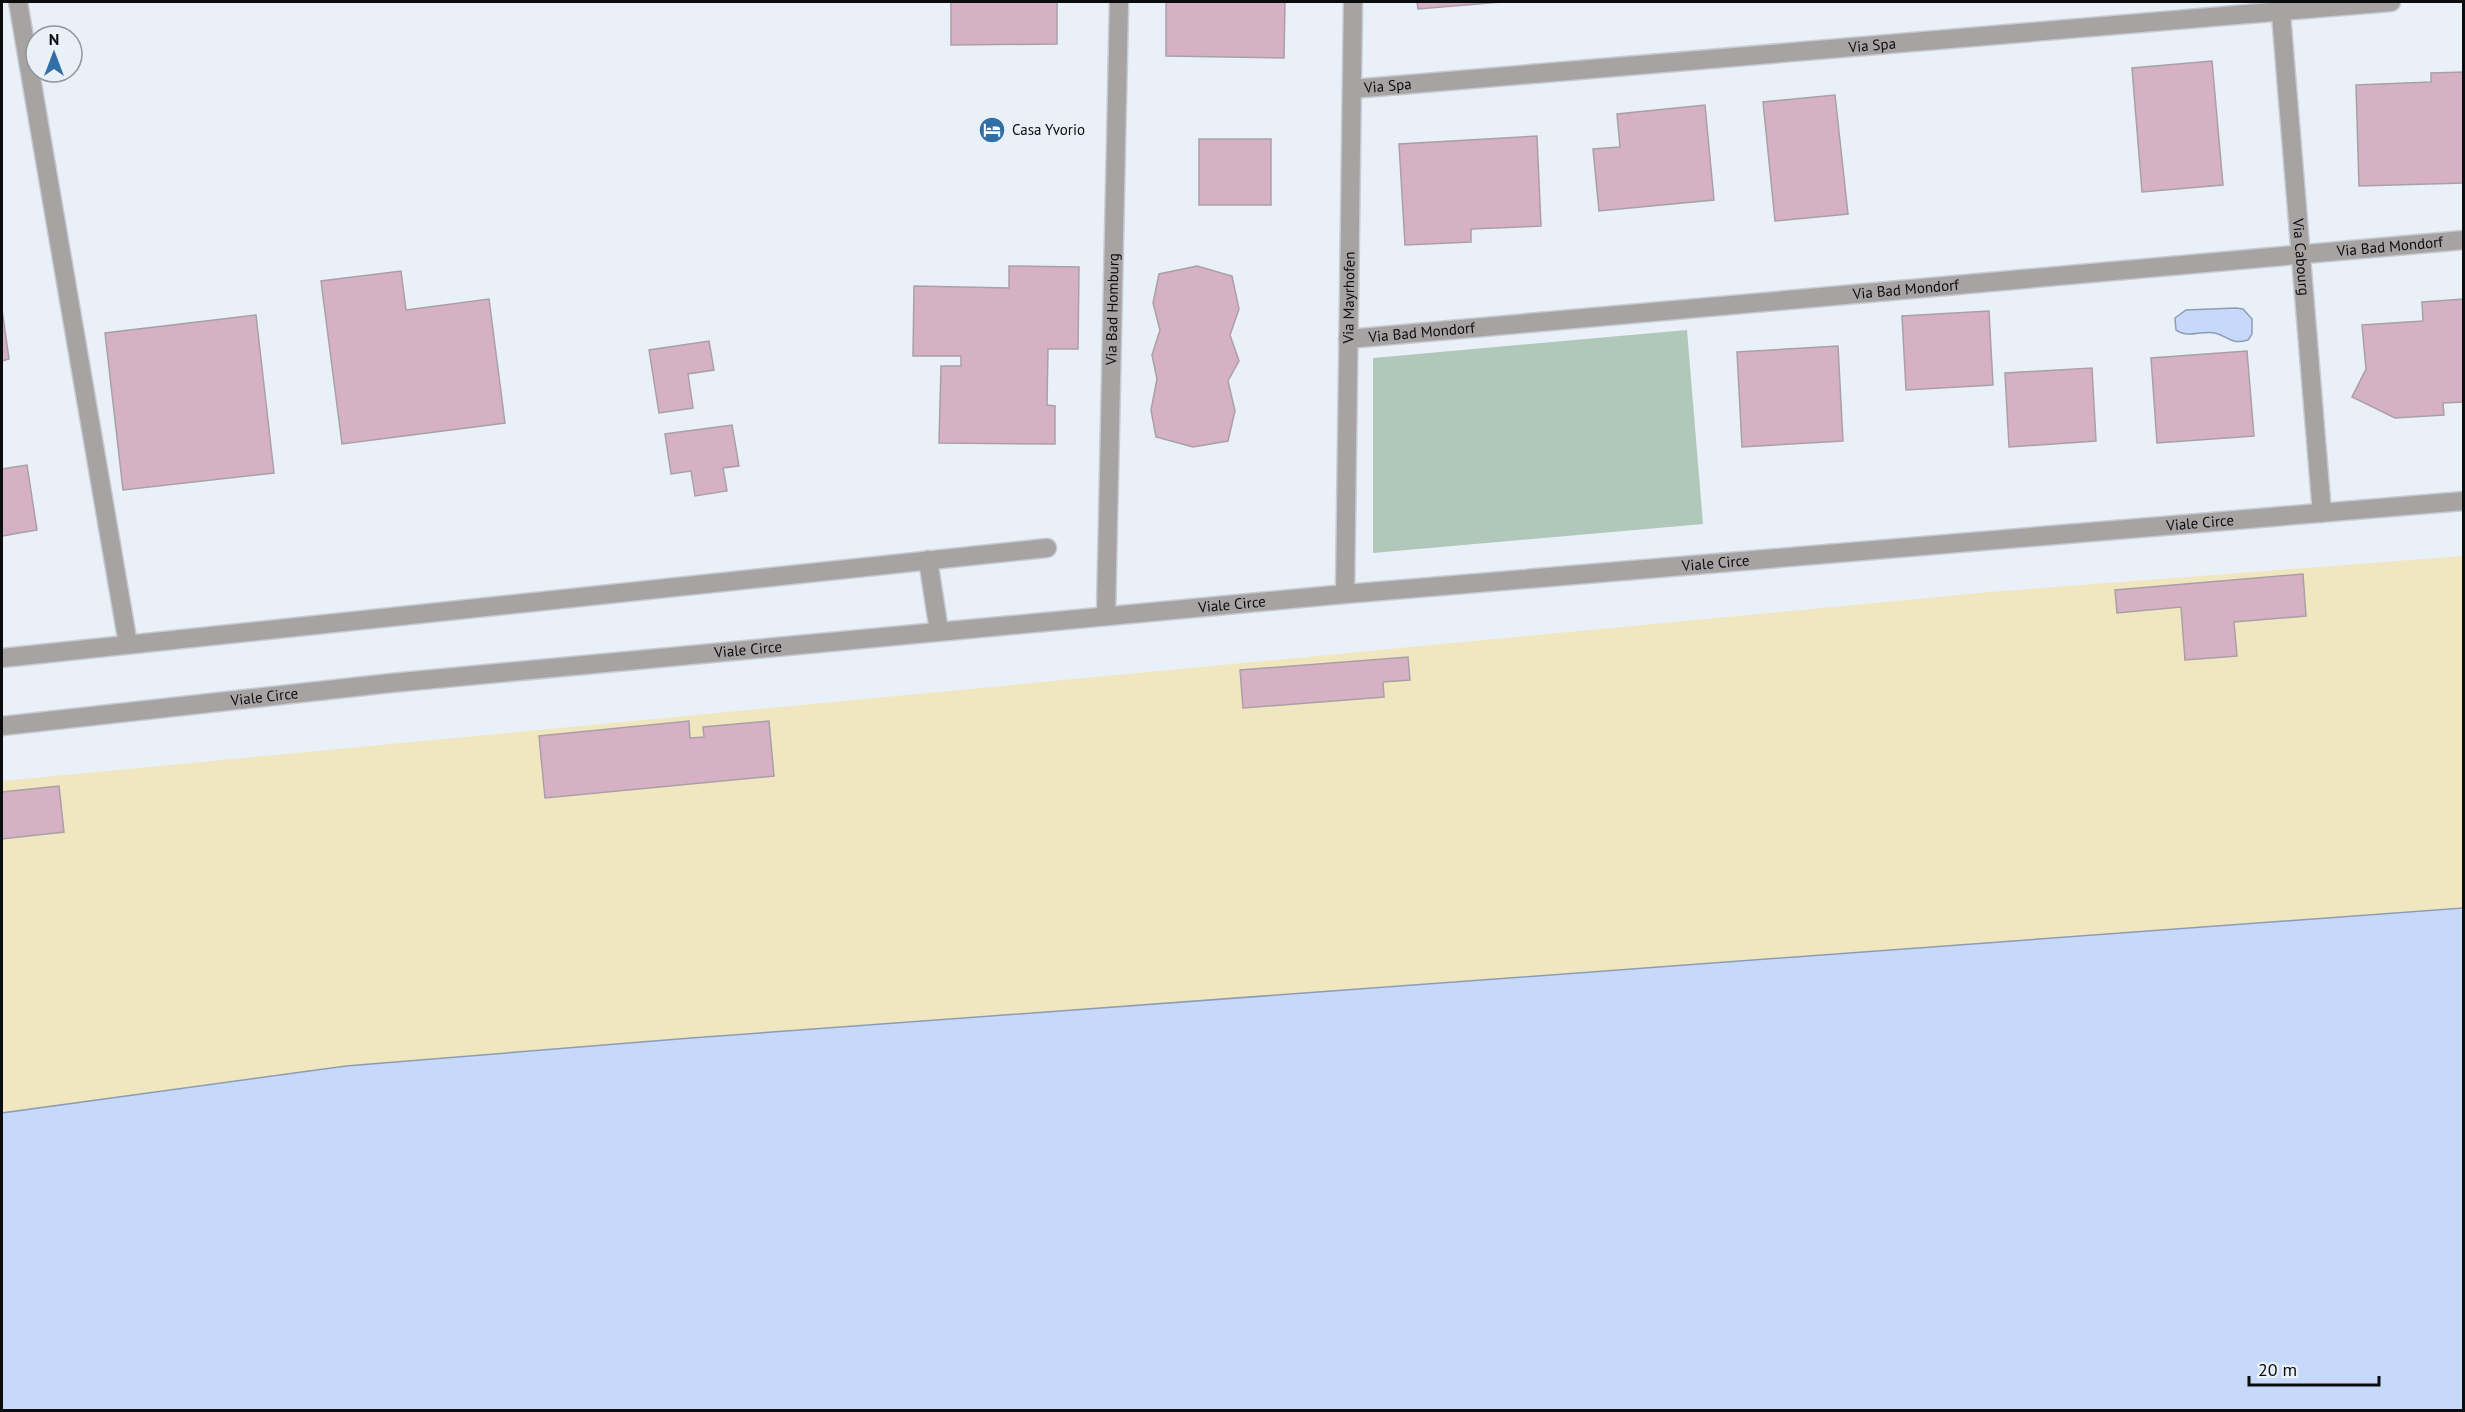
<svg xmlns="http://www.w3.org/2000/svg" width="2465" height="1412" font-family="'PT Sans',sans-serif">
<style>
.green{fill:#afc8ba}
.sand{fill:#f0e6c0}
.water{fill:#c7d9fa;stroke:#8e9cb3;stroke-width:1.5}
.building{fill:#d6b1c6;stroke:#a9a0a5;stroke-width:1.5}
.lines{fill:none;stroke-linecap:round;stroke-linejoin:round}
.minor-casing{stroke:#c6ccd3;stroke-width:21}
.tertiary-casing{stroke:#c6ccd3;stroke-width:21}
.minor{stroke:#a8a3a3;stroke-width:18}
.tertiary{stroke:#a8a3a3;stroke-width:18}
.labels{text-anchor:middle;stroke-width:4.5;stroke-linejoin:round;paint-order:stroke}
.street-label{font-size:15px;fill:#0a0c0e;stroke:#eaf0f8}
.poi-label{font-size:15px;fill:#0a0c0e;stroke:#eaf0f8;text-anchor:start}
</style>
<rect width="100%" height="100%" fill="#eaf0f8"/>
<path class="green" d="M1687,330L1703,524L1373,553V358Z"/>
<path class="sand" d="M2463,556V908L691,1038L346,1066L2,1113V781L1990,592Z"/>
<path class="water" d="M2236,308L2243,309L2252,319V334L2248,340C2230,345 2230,337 2215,333C2201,330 2188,339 2176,330L2175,318L2186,310Z
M2463,908V1410H2V1113L346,1066L691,1038Z"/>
<path class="building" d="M951,2H1057V44L951,45Z
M1166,2H1285L1284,58L1166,56Z
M1417,2H1502L1418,9Z
M2212,61L2223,185L2142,192L2132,68Z
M2464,72V183L2359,186L2356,85L2431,82V73Z
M1835,95L1848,214L1775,221L1763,102Z
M1705,105L1714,200L1599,211L1593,149L1620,147L1617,114Z
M1537,136L1541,226L1471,229V242L1405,245L1399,144Z
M1199,139H1271V205H1199Z
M1009,266L1079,267L1078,349H1048L1047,405L1055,406V444L939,443L941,366H961V356H913L914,286L1009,288Z
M1197,266L1232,276L1239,309L1230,335L1239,361L1228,381L1235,411L1228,441L1193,447L1156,437L1151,410L1157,379L1152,355L1160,330L1153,303L1159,274Z
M401,271L406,310L489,299L505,423L342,444L321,281Z
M2464,299V402L2443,403L2444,415L2395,418L2352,397L2366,369L2362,325L2423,321L2422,302Z
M2,309L9,359L2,361Z
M1989,311L1993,385L1906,390L1902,316Z
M256,315L274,473L123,490L105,333Z
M709,341L714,370L688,374L693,408L659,413L649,350Z
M1838,346L1843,441L1742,447L1737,352Z
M2247,351L2254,436L2157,443L2151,358Z
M2092,368L2096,441L2009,447L2005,373Z
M732,425L739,466L723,468L727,491L695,496L691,471L671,474L665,434Z
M27,465L37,530L2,536V469Z
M2303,574L2306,616L2234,622L2237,656L2185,660L2181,607L2117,613L2115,590Z
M1408,657L1410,680L1383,682L1384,697L1243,708L1240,670Z
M689,721L690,738L704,737L703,727L769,721L774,776L545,798L539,736Z
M59,786L64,832L2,839V792Z"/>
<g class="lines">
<defs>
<g id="minor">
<path d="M18,2L128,644"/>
<path id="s1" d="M2280,2L2322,513"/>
<path id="s2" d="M1352,89L2391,2"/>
<path id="s3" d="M1348,339L2464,240"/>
<path d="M928,560L939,631"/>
<path id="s4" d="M1106,615L1119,2"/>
<path d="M2,658L1047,548"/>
<path id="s5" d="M2,726L391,683L1345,594L1353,2"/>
</g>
<g id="tertiary">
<path id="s6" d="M1345,594L2464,501"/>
</g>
</defs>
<use href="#minor" class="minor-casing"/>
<use href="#tertiary" class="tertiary-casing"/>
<use href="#minor" class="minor"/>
<use href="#tertiary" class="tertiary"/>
</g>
<defs>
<symbol id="hotel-disc" viewBox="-11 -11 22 22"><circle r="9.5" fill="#306ea5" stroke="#eaf0f8"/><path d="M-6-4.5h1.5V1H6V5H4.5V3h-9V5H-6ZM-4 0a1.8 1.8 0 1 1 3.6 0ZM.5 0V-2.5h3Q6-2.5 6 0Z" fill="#fff"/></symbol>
</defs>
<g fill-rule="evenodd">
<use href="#hotel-disc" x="977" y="115" width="30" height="30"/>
</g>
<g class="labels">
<g class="street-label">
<text dy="5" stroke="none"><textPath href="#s2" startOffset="522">Via Spa</textPath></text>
<text dy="5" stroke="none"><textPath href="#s2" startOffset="36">Via Spa</textPath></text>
<text dy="5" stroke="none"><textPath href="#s3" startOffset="1046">Via Bad Mondorf</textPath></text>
<text dy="5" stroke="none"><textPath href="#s1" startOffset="256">Via Cabourg</textPath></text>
<text dy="5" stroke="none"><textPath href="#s3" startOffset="560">Via Bad Mondorf</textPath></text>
<text dy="5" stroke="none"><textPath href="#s5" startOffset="1646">Via Mayrhofen</textPath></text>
<text dy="5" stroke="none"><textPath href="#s4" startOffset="306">Via Bad Homburg</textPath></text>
<text dy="5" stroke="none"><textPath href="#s3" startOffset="74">Via Bad Mondorf</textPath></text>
<text dy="5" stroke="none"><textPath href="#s6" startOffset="858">Viale Circe</textPath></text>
<text dy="5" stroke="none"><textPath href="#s6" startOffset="372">Viale Circe</textPath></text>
<text dy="5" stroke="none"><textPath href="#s5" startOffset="1236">Viale Circe</textPath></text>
<text dy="5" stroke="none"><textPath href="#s5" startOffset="750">Viale Circe</textPath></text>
<text dy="5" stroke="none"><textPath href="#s5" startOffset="264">Viale Circe</textPath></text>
</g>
<g class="poi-label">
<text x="1012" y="135">Casa Yvorio</text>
</g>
</g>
<rect width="2465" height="1412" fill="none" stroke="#0a0c0e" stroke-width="6"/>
<g transform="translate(54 54)"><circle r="28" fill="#eaf0f8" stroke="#90959a" stroke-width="1.5"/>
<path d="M0-4.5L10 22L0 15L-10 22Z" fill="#306ea5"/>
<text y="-9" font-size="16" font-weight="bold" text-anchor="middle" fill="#0a0c0e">N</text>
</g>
<path d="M2249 1376v9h130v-9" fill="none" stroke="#0a0c0e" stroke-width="3"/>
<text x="2258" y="1376" font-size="18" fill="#0a0c0e" stroke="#eaf0f8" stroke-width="4.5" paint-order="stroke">20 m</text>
</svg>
